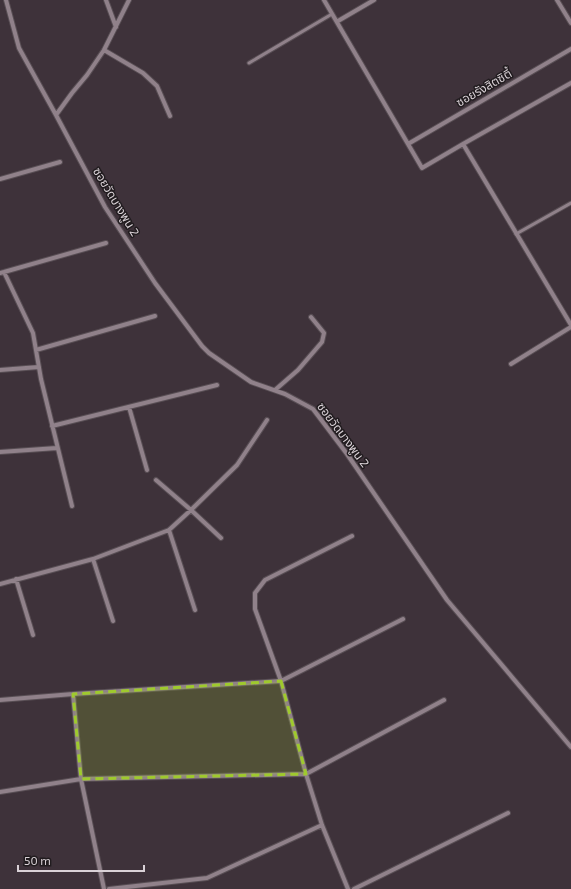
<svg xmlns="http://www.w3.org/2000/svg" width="571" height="889" font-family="'Exo 2','Noto Sans Thai',sans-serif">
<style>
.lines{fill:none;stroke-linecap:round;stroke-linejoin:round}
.lane-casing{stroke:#584e54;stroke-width:5}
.street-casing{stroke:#584e54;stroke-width:6}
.lane{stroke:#90818a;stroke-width:3}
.street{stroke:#90818a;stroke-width:4}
.marked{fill:#9fca2d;fill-opacity:0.2;stroke:#9fca2d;stroke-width:3;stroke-dasharray:8 5;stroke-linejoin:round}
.labels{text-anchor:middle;stroke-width:3;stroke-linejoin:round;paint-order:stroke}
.street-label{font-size:12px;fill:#dad2d7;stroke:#211c1f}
</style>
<rect width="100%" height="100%" fill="#3e323a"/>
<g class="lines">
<defs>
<path id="lane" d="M249,63L332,14
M516,234L571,203"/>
<path id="street" d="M6,0L19,48L56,115
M106,0L116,27
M129,0L104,50L87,75L72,93L56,115L105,207L155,283L202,346L209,353L251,382L285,394L313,409L347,454L447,600L571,747
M324,0L422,168L463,144L571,83
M557,0L571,23
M338,21L374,0
M104,50L143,73L157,86L170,116
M408,144L571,49
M463,144L571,325
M0,179L60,162
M4,272L33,333L41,379L72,506
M0,273L4,272L106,243
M36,350L155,316
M511,364L571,327
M0,370L39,367
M275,390L298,370L322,342L324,333L311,317
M129,407L147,470
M52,426L217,385
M0,452L57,448
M156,480L191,510L221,538
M169,530L195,610
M93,559L113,621
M16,579L33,635
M0,584L93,559L169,530L191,510L237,465L267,420
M73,694L81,779L104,889
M0,700L73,694L281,681L403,619
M0,792L81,779L306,774L444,700
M109,889L207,878L322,825
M348,889L322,825L306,774L281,681L255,609V593L265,580L352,536
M354,889L508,813"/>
</defs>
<use href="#lane" class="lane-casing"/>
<use href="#street" class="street-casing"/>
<use href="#lane" class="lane"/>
<use href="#street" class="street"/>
</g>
<path class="marked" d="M281,681L306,774L81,779L73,694Z"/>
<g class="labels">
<g class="street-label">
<text transform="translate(484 88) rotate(-30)" y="4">ซอยรังสิตซิตี้</text>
<text transform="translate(116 202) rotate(59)" y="4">ซอยวัดบางพูน 2</text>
<text transform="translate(343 435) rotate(53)" y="4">ซอยวัดบางพูน 2</text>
</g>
</g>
<path d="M18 865v6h126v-6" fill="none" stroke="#dad2d7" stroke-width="2"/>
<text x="24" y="865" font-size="12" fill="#dad2d7" stroke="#211c1f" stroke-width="3" paint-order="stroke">50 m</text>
</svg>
